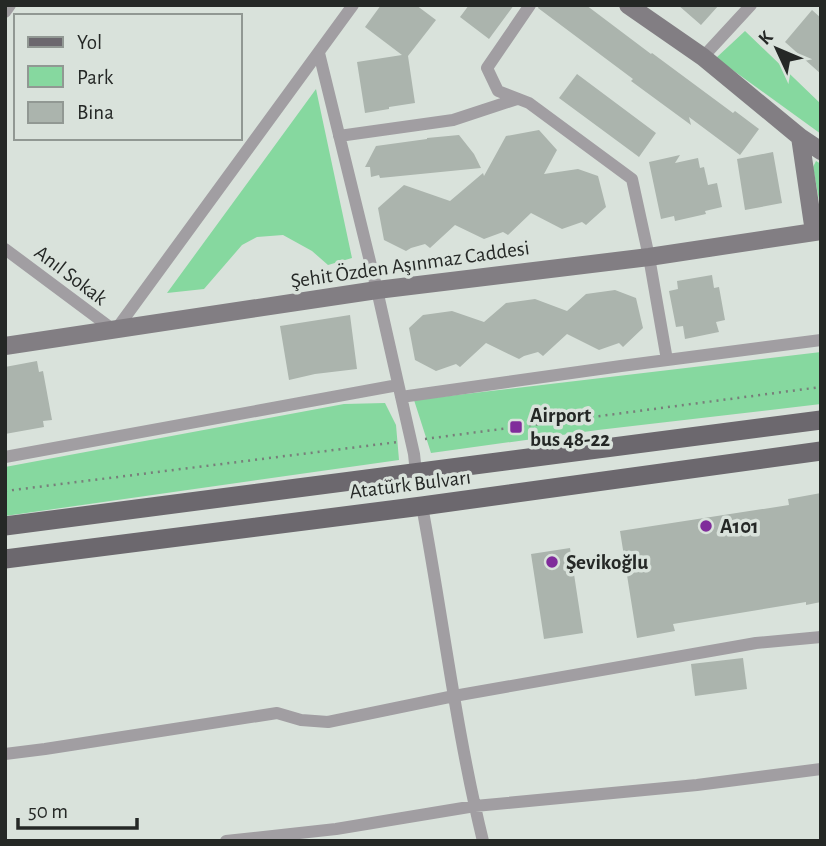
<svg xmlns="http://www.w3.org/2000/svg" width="826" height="846" font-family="'Alegreya Sans',sans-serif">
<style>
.green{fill:#86d89f}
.building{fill:#abb4ad}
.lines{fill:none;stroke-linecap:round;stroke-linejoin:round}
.path{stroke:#787e7a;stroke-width:2.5;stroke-dasharray:2 5;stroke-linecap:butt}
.street{stroke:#a19ea2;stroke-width:12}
.secondary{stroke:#827e83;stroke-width:18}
.primary{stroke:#6c686e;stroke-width:19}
.poi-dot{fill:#802c9b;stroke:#d9e2db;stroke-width:2.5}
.labels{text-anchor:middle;stroke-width:7;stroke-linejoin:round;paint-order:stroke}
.street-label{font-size:21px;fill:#252826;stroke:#d9e2db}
.poi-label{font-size:21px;font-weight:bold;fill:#252826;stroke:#d9e2db;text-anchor:start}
</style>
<rect width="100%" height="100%" fill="#d9e2db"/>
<path class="green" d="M745,31L821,104V134L716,58Z
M316,89L352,258L328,265L312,251L283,235L257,237L242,245L204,289L167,293Z
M816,161L821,164V211L813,167Z
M821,352V404L598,430L431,453L414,400Z
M385,403L396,425L399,460L5,516V467L344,404Z"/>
<path class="building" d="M381,5H416L436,20L408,56L415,103L389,107V109L365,113L357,62L402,55L365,27Z
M469,5H514L489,39L460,17Z
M539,5H586L651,54L652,53L733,113L735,111L759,129L740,155L689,117L691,125L631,81L633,79L538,8Z
M678,5H719L701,25Z
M812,10L821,18V74L785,42Z
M577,74L656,133L639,157L559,98Z
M539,130L557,150L544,174L578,169L598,176L606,207L586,225L582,222L562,229L531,213L508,235L503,232L484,239L455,225L430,248L425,244L411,248L406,251L384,240L378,208L404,185L450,201L483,173L484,176L506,136Z
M459,135L474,154L481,168L380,178L379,175L371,177L370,167H365L376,146L427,139V138Z
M773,152L782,203L745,210L737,159Z
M680,155L675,163L698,158L700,168L704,167L708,185L717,183L722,207L705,211L706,214L675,221L674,216L661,219L649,162Z
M712,275L714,288L719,287L725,320L716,322L719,332L685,339L683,326L676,327L669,291L678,289L677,281Z
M615,290L636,298L643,328L623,347L619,343L599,350L567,334L543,356L538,352L524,356L519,359L486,343L460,367L456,364L436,371L415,360L409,328L423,315L452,311L484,322L506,303L535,299L567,311L586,294Z
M350,315L357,369L315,374L289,380L280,326Z
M37,361L39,372L43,371L52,420L43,421L44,427L5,434V367Z
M821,493V602L806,605V602L673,624L675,631L637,638L620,531L789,505L788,499Z
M570,548L583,633L544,639L531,554Z
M743,658L747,689L695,696L691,664Z"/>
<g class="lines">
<path class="path" d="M425,439L821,387
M5,491L398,442"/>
<path class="street" d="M530,5L487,68L498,91L529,103L632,179L649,257L667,360
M5,12L10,5
M319,53L377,290L414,454L416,473
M703,57L751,5
M339,136L453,120L517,99
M5,249L115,331L353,5
M401,397L621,366L821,340
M5,457L398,385
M422,506C443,618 456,731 483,841
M5,754L45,749L277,713L301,720L328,722L454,696L756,643L821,637
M226,841L336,829L475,806L697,785L821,769"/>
<path class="secondary" d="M628,5L703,57L800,137
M814,232L800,137L821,151
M5,346L377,290L649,257L821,231"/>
<path class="primary" d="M5,526L821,420
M5,559L422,506L821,451"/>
</g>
<g class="poi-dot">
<rect x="509" y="420" width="14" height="14" rx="3.5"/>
<circle cx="706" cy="526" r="7"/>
<circle cx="552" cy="562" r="7"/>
</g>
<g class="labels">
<g class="street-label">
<text transform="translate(410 264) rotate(-8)" y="7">Şehit Özden Aşınmaz Caddesi</text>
<text transform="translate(71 275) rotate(37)" y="7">Anıl Sokak</text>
<text transform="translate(410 484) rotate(-7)" y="7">Atatürk Bulvarı</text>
</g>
<g class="poi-label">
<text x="530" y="422">Airport<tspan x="530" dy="24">bus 48-22</tspan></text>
<text x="720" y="533">A101</text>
<text x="566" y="569">Şevikoğlu</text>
</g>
</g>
<rect width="826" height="846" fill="none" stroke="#252826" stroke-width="14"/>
<rect x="14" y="14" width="228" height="126" fill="#d9e2db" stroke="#919893" stroke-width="2"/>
<rect x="28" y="37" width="35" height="10" fill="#6c686e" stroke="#919893" stroke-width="2"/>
<text x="77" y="49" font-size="21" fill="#252826">Yol</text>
<rect x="28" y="66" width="35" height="21" fill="#86d89f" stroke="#919893" stroke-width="2"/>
<text x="77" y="84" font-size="21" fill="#252826">Park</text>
<rect x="28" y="102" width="35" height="21" fill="#abb4ad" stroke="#919893" stroke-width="2"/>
<text x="77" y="119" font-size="21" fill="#252826">Bina</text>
<g transform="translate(777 49) rotate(314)" stroke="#d9e2db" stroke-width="5" paint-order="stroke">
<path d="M0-5L12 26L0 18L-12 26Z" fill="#252826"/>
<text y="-10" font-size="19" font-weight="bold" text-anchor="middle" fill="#252826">K</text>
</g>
<path d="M18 818v10h119v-10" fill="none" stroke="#252826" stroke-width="3.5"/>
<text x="28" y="818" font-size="21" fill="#252826" stroke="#d9e2db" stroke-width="5" paint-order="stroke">50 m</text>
</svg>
